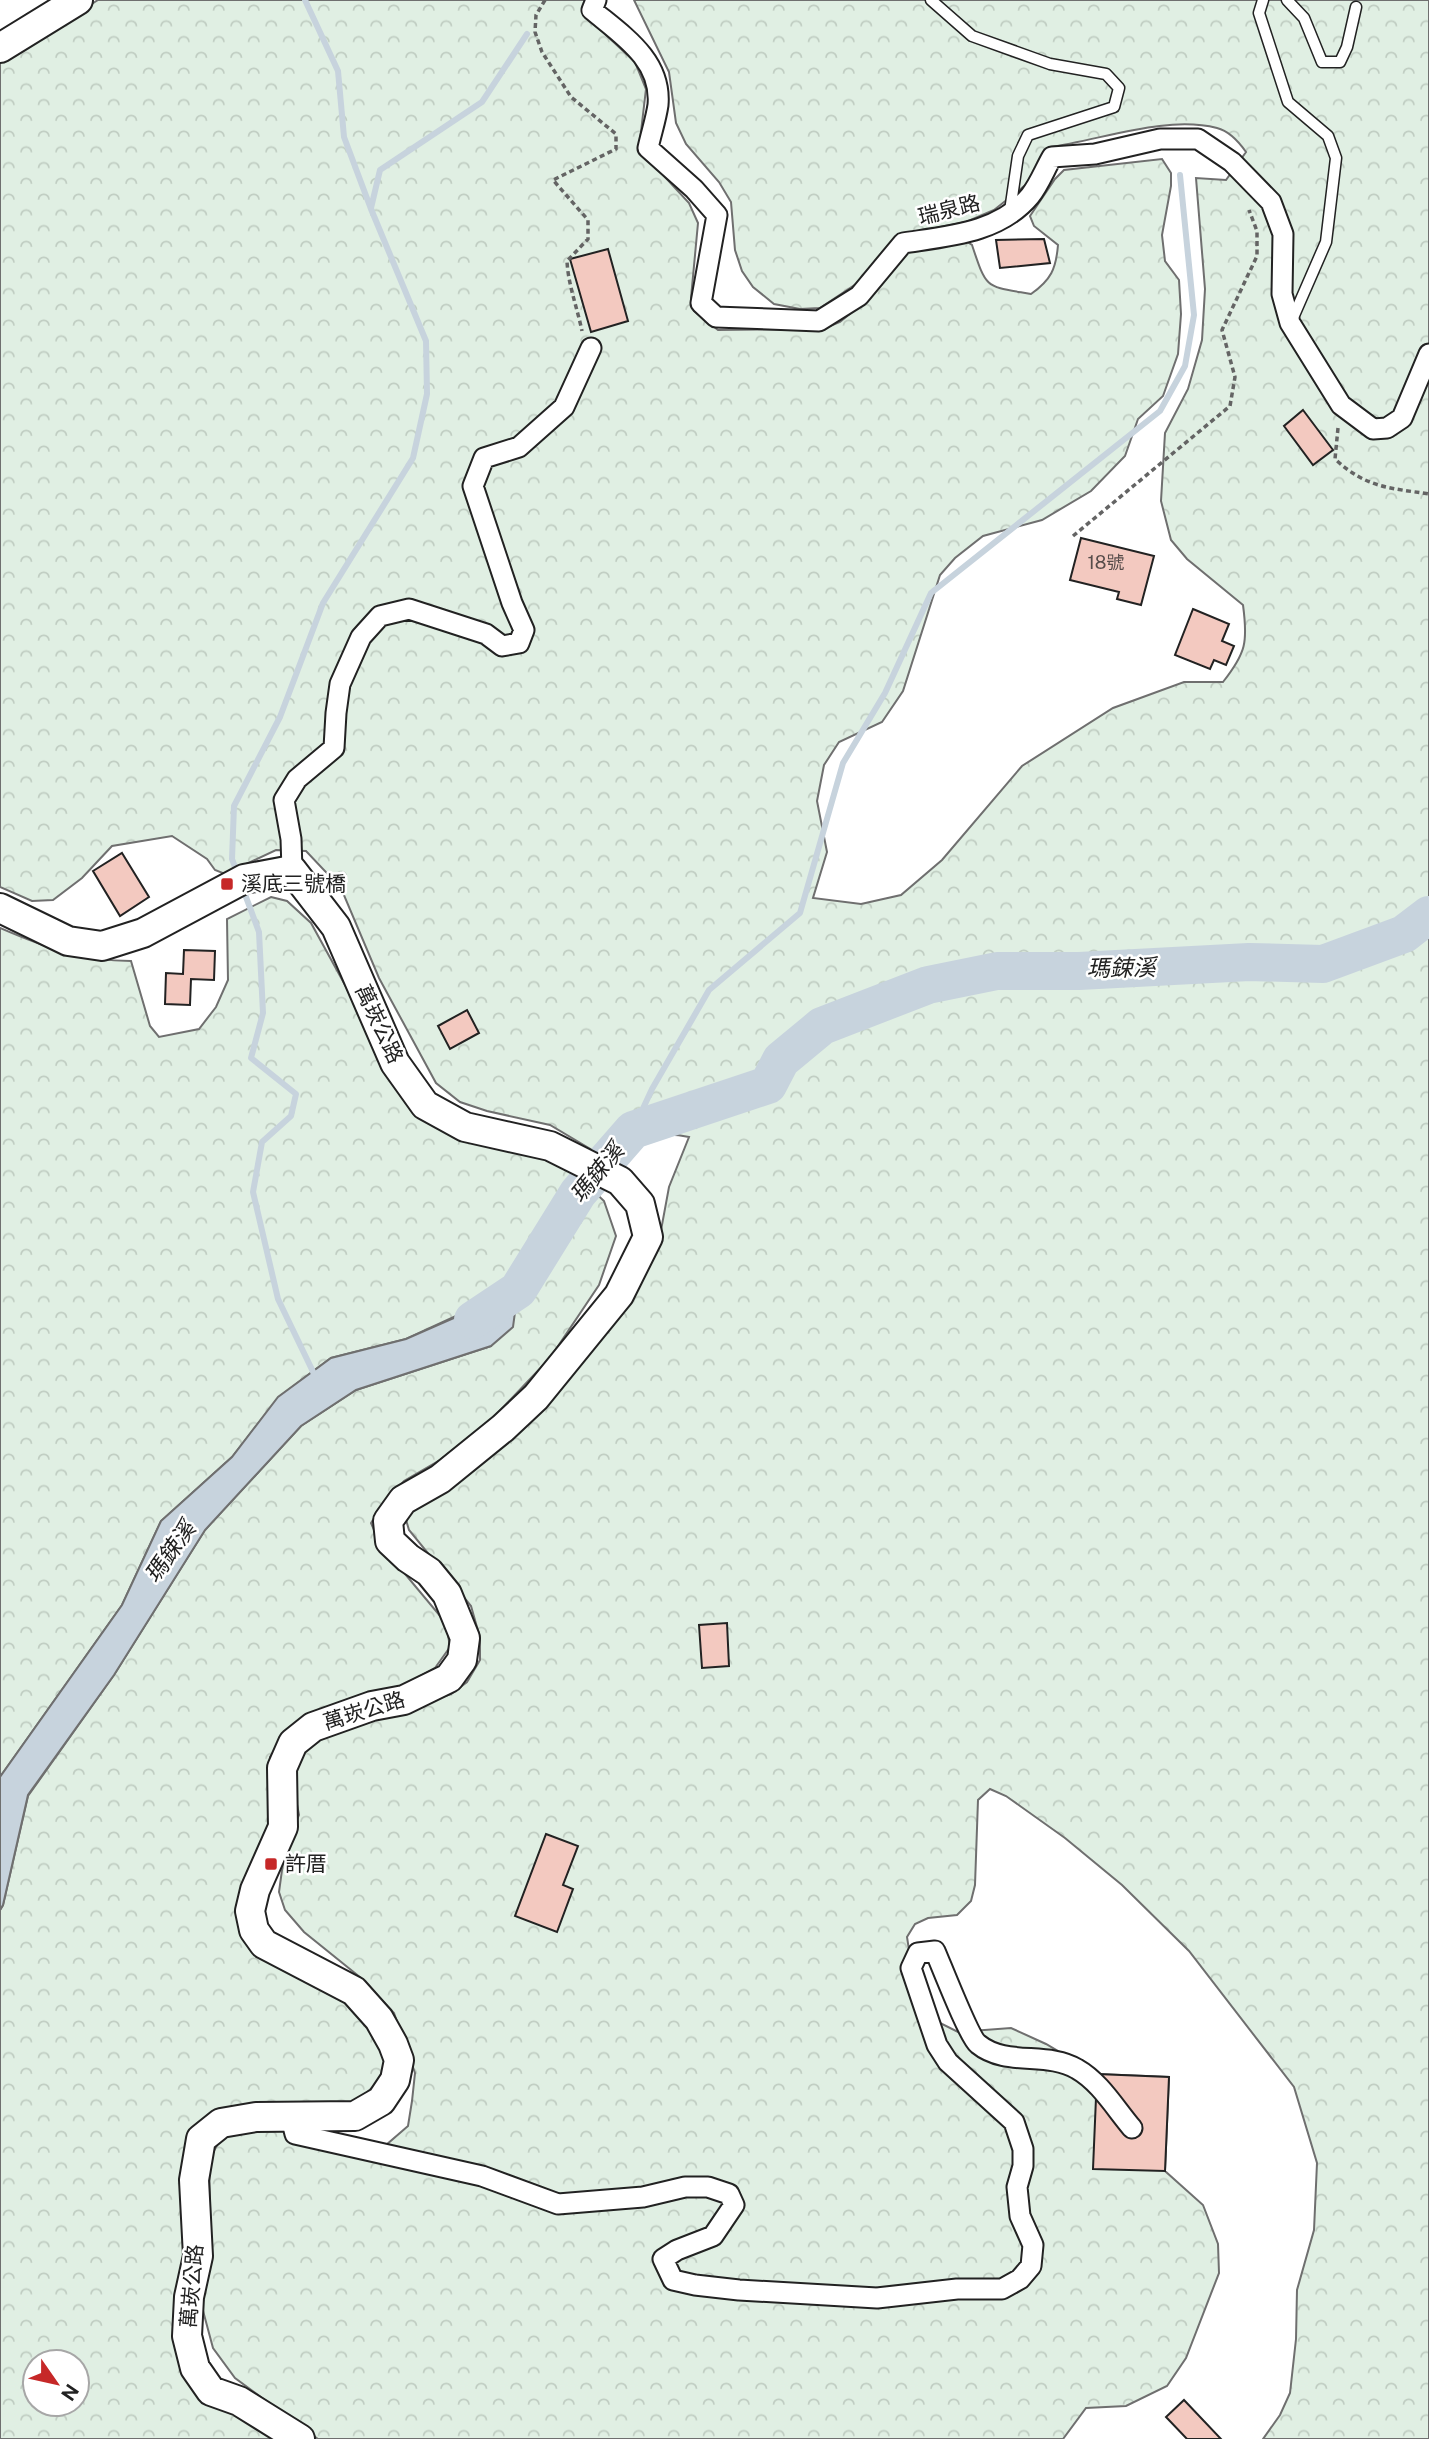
<svg xmlns="http://www.w3.org/2000/svg" width="1429" height="2439" font-family="'Public Sans','Noto Sans TC',sans-serif">
<style>
.forest{fill:url(#forest-crowns);stroke:#6f6f6f;stroke-width:2;fill-rule:evenodd}
.water{fill:#c7d3dd;stroke:#6f6f6f;stroke-width:2}
.lines{fill:none;stroke-linecap:round;stroke-linejoin:round}
.stream{stroke:#c7d3dd;stroke-width:6}
.river{stroke:#c7d3dd;stroke-width:38}
.building{fill:#f3c9c0;stroke:#222;stroke-width:2}
.lane-casing{stroke:#222;stroke-width:13}
.street-casing{stroke:#222;stroke-width:23}
.secondary-casing{stroke:#222;stroke-width:32}
.path{stroke:#646464;stroke-width:3.5;stroke-dasharray:5 3.5;stroke-linecap:butt}
.lane{stroke:#fff;stroke-width:10}
.street{stroke:#fff;stroke-width:19}
.secondary{stroke:#fff;stroke-width:28}
.poi-dot{fill:#c62828;stroke:#fff;stroke-width:2.5}
.labels{text-anchor:middle;stroke-width:5;stroke-linejoin:round;paint-order:stroke}
.number-label{font-size:18px;fill:#564c4a}
.street-label{font-size:21px;fill:#222;stroke:#fff}
.poi-label{font-size:21px;fill:#222;stroke:#fff;text-anchor:start}
.water-label{font-size:23px;font-style:italic;fill:#222;stroke:#fff}
</style>
<defs>
<pattern id="forest-crowns" width="20" height="18" patternUnits="userSpaceOnUse" patternTransform="scale(1.75)"><rect width="20" height="18" fill="#e0efe3"/><path d="M2 6a3 3 0 1 1 6 0M12 15a3 3 0 1 1 6 0" fill="none" stroke="#c0cdc2"/></pattern>
</defs>
<rect width="100%" height="100%" fill="#fff"/>
<path class="forest" d="M98,0H588L592,22L635,62L646,89L639,149L689,203L698,223L691,298L694,311L718,330L823,329L840,322L862,304L908,250L966,241L972,245C987,290 985,286 1031,294C1051,280 1056,269 1058,245L1034,226L1030,216L1055,179L1064,170L1162,159L1171,173V186L1162,235L1165,261L1179,280L1181,314L1178,354L1163,396L1138,419L1125,456L1091,491L1042,520L983,536L955,558L940,575L903,691L882,722L839,742L824,765L817,801L827,852L813,898L861,904L901,895L942,860L1022,766L1113,708L1184,682H1223C1246,653 1248,642 1243,605L1187,559L1171,540L1161,501L1165,433L1188,389L1202,340L1205,289L1196,178L1226,180L1246,152C1239,142 1229,131 1217,128C1166,115 1101,140 1050,147L1040,159L1028,183L994,210L966,222L909,233L865,278L820,308L800,309L774,304L753,287L742,271L735,250L731,202L719,182L686,144L676,123L669,72L634,0H1429V2439H1263L1280,2415L1290,2393L1296,2339L1297,2290L1314,2230L1317,2163L1294,2087L1189,1951L1122,1885L1065,1838L1006,1796L990,1789L978,1800L975,1885L971,1901L957,1915L928,1918L915,1924L907,1937L913,1976L938,2022L958,2032L1011,2028L1046,2044L1097,2074L1169,2077L1165,2171L1203,2205L1218,2244L1219,2273L1186,2358L1167,2386L1126,2406L1086,2408L1063,2439H318L235,2378L213,2348L202,2307L211,2259L209,2160L222,2136L237,2129L321,2132L379,2151L408,2126L412,2101L415,2073L394,2013L361,1978L304,1932L285,1910L279,1892L285,1848L299,1815L295,1794V1773L300,1756L314,1741L337,1731L451,1694L467,1682L480,1660V1638L471,1606L409,1530L404,1513L624,1309L657,1252L669,1187L689,1137C675,1134 656,1132 644,1143C634,1151 632,1163 619,1166L550,1125L487,1111L460,1102L436,1083L379,978L341,888L306,851L276,850L225,874L215,870L207,859L172,836L112,846L82,878L53,900L32,901L0,887V62Z
M271,897L287,901L311,923L390,1067L517,1150L566,1165L604,1201L616,1236L599,1285L550,1358L492,1419L440,1460L404,1481L381,1507L371,1523L380,1544L446,1623L450,1647L435,1668L397,1689L286,1734L270,1757L268,1828L246,1875L238,1907L333,1992L359,2011L380,2046L387,2068L373,2087L356,2102L250,2106L215,2110L199,2124L184,2376L199,2396L283,2439H0V1910L3,1905L28,1796L114,1675L205,1530L301,1426L356,1390L491,1346L482,1304L406,1339L331,1358L279,1397L232,1457L161,1521L122,1605L0,1777V928C44,947 82,961 131,961L150,1026L159,1037L199,1029L216,1007L228,980L227,919ZM35,2362H77V2404H35Z"/>
<path class="water" d="M518,1290L513,1327L491,1346L356,1390L301,1426L205,1530L114,1675L28,1795L3,1905L0,1910V1777L122,1605L161,1521L232,1457L278,1397L331,1358L406,1339Z"/>
<g class="lines">
<path class="stream" d="M371,208L380,170L482,102L527,34
M238,875L232,859L234,806L280,717L323,603L413,458L427,394L426,341L371,209L344,137L338,71L305,0
M243,889L259,932L263,1013L251,1058L296,1094L291,1116L262,1142L253,1192L278,1299L316,1378
M633,1130L652,1089L709,990L800,913L843,763L885,693L931,593L1160,411L1185,366L1194,315L1180,175"/>
<path class="river" d="M473,1320L518,1290L578,1193L633,1130L768,1085L781,1060L822,1026L928,985L997,971H1079L1249,962L1323,964L1404,934L1429,915"/>
</g>
<path class="building" d="M1044,239L1050,263L1000,268L996,240Z
M608,249L628,321L591,332L570,259Z
M1303,410L1333,450L1313,465L1284,426Z
M1081,538L1154,556L1141,605L1117,599L1119,592L1070,580Z
M1193,609L1229,624L1222,641L1234,646L1226,665L1214,660L1210,669L1175,655Z
M122,853L149,897L120,916L93,871Z
M184,950L215,951L214,980L191,979L190,1005L165,1004L166,973L183,974Z
M467,1010L479,1033L450,1049L438,1026Z
M727,1623L729,1666L702,1668L699,1625Z
M546,1834L578,1846L563,1885L573,1889L557,1932L515,1916Z
M1097,2074L1169,2077L1165,2171L1093,2169Z
M1184,2400L1221,2439H1187L1166,2417Z"/>
<g class="lines">
<defs>
<path id="lane" d="M931,0L972,36L1050,64L1106,74L1119,88L1114,107L1028,135L1018,156L1010,211
M1263,0L1259,13L1288,102L1328,136L1336,158L1326,242L1292,320
M1287,0L1304,18L1322,62H1340L1347,47L1356,7"/>
<path id="street" d="M596,0L592,10C622,35 662,60 658,105C656,119 651,134 648,148L694,189L717,215L701,303L716,317L819,321L859,296L903,243C949,236 999,233 1030,196C1039,185 1045,169 1052,157L1095,154L1160,139H1198L1232,162L1271,202L1283,234L1282,294L1290,323L1341,405L1373,429L1387,428L1402,418L1429,354
M292,870L291,839L284,800L297,779L334,748L336,713L340,684L361,637L380,616L409,609L486,634L502,646L519,643L524,630L512,603L473,486L484,458L519,447L564,407L591,348
M291,2118L295,2134L482,2176L558,2204L643,2197L685,2187H708L729,2194L734,2205L713,2236L677,2250L663,2259L673,2280L695,2285L739,2290L877,2298L957,2289H1002L1020,2279L1031,2266L1033,2245L1020,2216L1017,2187L1023,2166V2149L1014,2122L948,2062L937,2045L911,1968L918,1953L935,1951C942,1967 969,2037 978,2044C1006,2067 1047,2051 1077,2069C1100,2082 1115,2108 1132,2128"/>
<path id="secondary" d="M0,48L78,0
M0,908L68,941L102,946L143,933L244,879L292,870L336,927L395,1063L425,1105L465,1127L550,1146L620,1181L640,1204L648,1237L619,1295L536,1397L503,1428L440,1479L403,1500L388,1521L390,1541L408,1558L429,1572L447,1594L465,1638L462,1660L449,1678L404,1700L372,1706L313,1727L293,1743L282,1768L283,1827L255,1890L250,1911L254,1930L264,1944L354,1991L379,2019L393,2044L399,2060L395,2080L381,2101L355,2116L256,2117L221,2123L201,2139L194,2180L198,2256L189,2297L187,2336L195,2368L211,2391L239,2401L300,2439"/>
</defs>
<use href="#lane" class="lane-casing"/>
<use href="#street" class="street-casing"/>
<use href="#secondary" class="secondary-casing"/>
<path class="path" d="M545,0L536,15L535,32L542,52L571,97L616,134V149L553,180L588,220V239L567,261C568,284 577,307 582,331
M1338,428L1335,459C1366,488 1390,488 1429,494
M1073,536L1230,406L1235,377L1222,330L1257,256V231L1249,210"/>
<use href="#lane" class="lane"/>
<use href="#street" class="street"/>
<use href="#secondary" class="secondary"/>
</g>
<g class="poi-dot">
<rect x="220" y="877" width="14" height="14" rx="3.5"/>
<rect x="264" y="1857" width="14" height="14" rx="3.5"/>
</g>
<g class="labels">
<g class="number-label">
<text x="1106" y="569">18號</text>
</g>
<g class="street-label">
<text transform="translate(949 210) rotate(-14)" y="7">瑞泉路</text>
<text transform="translate(379 1024) rotate(65)" y="7">萬崁公路</text>
<text transform="translate(364 1711) rotate(-17)" y="7">萬崁公路</text>
<text transform="translate(192 2286) rotate(-85)" y="7">萬崁公路</text>
</g>
<g class="poi-label">
<text x="241" y="891">溪底三號橋</text>
<text x="285" y="1871">許厝</text>
</g>
<g class="water-label">
<text transform="translate(1121 968) rotate(-1)" y="8">瑪鋉溪</text>
<text transform="translate(597 1173) rotate(-51)" y="8">瑪鋉溪</text>
<text transform="translate(170 1552) rotate(-55)" y="8">瑪鋉溪</text>
</g>
</g>
<g transform="translate(56 2383) rotate(124)"><circle r="33" fill="#ffffff" stroke="#a7a7a7" stroke-width="2"/>
<path d="M0-5L12 26L0 18L-12 26Z" fill="#c62828"/>
<text y="-10" font-size="19" font-weight="bold" text-anchor="middle" fill="#222222">N</text>
</g>
</svg>
